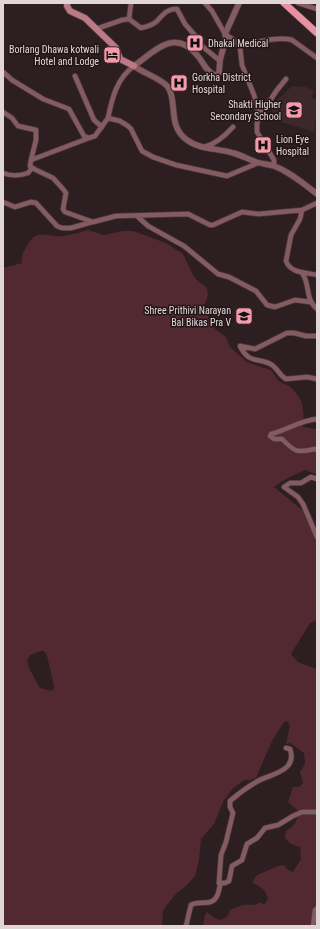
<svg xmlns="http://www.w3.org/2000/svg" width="320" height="929" font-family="'Roboto Condensed',sans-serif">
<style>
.built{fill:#3c272b}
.green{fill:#522831;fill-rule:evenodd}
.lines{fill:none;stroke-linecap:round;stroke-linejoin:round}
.stream{stroke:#5f424a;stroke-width:1}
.minor-casing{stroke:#4a3b3e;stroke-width:6}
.tertiary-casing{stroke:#4a3b3e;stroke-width:7}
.secondary-casing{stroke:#4a3b3e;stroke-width:8}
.primary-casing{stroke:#4a3b3e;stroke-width:8}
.minor{stroke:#855b62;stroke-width:4.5}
.tertiary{stroke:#855b62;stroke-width:5.5}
.secondary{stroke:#bd7986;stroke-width:6}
.primary{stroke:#e891a2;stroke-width:7}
.labels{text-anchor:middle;stroke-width:3;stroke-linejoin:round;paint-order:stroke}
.poi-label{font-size:10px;fill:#e0d6d7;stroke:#231517;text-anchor:start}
</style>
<rect width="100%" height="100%" fill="#2d1e21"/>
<path class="built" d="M292,86L306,87L314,91L312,98L317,100V114L314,132L274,120L271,106Z"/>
<path class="green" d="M88,230L104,235L123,231H133L166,243L183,254L193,275L199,282L207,288L208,295L204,306L210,322L214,328L226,337L230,347L247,362L261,367L271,370C274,373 275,377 278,380C281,383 286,384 289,386C303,396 305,411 303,427L316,429L317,431V475L306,470C295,474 284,479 274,487L307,514L317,539V620L310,623L291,654L298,662L317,669V926H203L205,915L207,912L214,918L221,920L228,916L230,910C234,908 239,906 243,905C250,904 254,907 260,902L264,905L268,899C266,889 260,887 252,882L257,875L278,866L284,865L288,870L293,872L301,859L300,847L291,844L285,838L286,831C294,826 298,821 298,811L288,802L293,787H299L303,783L300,772L305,764L304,753L290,743L286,744L290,726L288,721L284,722L272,741L256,778L248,781L246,779L233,788L224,800L214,824L201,839L199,860L195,876L187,885L175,895L163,910L162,926H3V268L22,263C21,256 23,253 26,248C36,226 46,238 63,236C72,235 80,232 88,230ZM41,651H44L47,656L54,686V689L51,691L40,688L30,670L27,661L30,655Z"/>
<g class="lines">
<path class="stream" d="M291,14L317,38"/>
<defs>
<path id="minor" d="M205,3L212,11L225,34L234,40L240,47L242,65L254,95L259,115L257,123V132L274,160V166
M298,3L317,9
M129,19L131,3
M96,29L122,20L129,19L141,28C146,27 152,25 156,22C162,16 167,8 177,9L185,24L200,41L202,46L220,61
M239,46C254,43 278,36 292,40L317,58
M134,66C117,78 112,98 108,118L120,121L128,126L131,129L142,151L153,157L176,165L227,176L258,163
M3,72L12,80L43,99L69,109L84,136L89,138L95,136L108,118
M75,76L94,120L102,127
M3,112L12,118L18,126L36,130V140L31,160
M259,115L271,99L277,90L286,79
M89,138L31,160L30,166L36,170L53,178L63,189L66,193L63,209L65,212L93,222L116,216L188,214L210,225H213L242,212L259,214L302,210L317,203
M204,147C216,144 225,136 233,127
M3,173C10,176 20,176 28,173L32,168
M3,202L15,207L31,202L36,203L57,226L62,228H71L92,222
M302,210L300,219L291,235L286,261C291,274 306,272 317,275
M137,216L148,226L184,246L218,274L229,277L256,291L267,305L275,307L295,300L310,302
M302,273C311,285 304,298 317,309
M317,336H306L294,333H287L255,349L240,346C249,365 260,357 272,365C278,369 280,376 286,379L307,377L317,379
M317,419C301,420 287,430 271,434L270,436L274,439H282C295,452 296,453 315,449L317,450
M317,479L311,477L301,483H290L284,487L298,497L303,504L317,537
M286,748L290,749C298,771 271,774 258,781C249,786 238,794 230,801V807L233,813L226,842L221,855L219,883H225L229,881L232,866L242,860L247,844L257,838L265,828L278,825L293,816L302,812H317
M186,926L191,905C199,900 212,907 217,896C219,893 219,887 221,883
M313,926L315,910L317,908"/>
<path id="tertiary" d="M239,3L225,34L226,38L220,60L219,73L215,76C203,68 205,64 197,55C174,28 155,51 134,66C143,73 162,79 168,87C178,102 167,126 187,140C200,150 218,148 233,153C241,155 248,159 256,162C262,164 268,164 274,166C290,172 304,184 317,194"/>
<path id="secondary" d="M67,3V6L70,11L85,18L116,48L120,59L134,66"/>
<path id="primary" d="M284,3L317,33"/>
</defs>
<use href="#minor" class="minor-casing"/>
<use href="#tertiary" class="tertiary-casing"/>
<use href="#secondary" class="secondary-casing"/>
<use href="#primary" class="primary-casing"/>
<use href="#minor" class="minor"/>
<use href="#tertiary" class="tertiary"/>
<use href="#secondary" class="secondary"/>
<use href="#primary" class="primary"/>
</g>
<defs>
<symbol id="hospital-square" viewBox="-11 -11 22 22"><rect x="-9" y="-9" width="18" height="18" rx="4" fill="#f39aab" stroke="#231517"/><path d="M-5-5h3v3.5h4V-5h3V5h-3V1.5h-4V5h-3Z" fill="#111"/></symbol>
<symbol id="hotel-square" viewBox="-11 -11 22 22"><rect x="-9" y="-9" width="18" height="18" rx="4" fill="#f39aab" stroke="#231517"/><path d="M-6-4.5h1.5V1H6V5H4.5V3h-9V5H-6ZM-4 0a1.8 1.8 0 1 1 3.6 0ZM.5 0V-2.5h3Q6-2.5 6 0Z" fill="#111"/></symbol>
<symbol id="school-square" viewBox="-11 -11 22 22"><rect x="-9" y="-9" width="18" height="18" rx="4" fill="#f39aab" stroke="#231517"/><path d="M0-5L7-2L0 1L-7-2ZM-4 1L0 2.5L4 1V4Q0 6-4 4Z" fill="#111"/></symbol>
</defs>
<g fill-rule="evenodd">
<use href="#hospital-square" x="185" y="33" width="20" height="20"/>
<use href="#hotel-square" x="102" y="45" width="20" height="20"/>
<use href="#hospital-square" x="169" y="73" width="20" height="20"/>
<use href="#school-square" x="284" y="100" width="20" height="20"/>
<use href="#hospital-square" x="253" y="135" width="20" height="20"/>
<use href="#school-square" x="234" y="306" width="20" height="20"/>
</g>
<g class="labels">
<g class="poi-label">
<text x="208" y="47">Dhakal Medical</text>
<text x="99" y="53" text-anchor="end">Borlang Dhawa kotwali<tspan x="99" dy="12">Hotel and Lodge</tspan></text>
<text x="192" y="81">Gorkha District<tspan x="192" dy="12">Hospital</tspan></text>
<text x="281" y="108" text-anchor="end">Shakti Higher<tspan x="281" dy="12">Secondary School</tspan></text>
<text x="276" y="143">Lion Eye<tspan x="276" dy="12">Hospital</tspan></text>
<text x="231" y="314" text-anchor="end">Shree Prithivi Narayan<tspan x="231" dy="12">Bal Bikas Pra V</tspan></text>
</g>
</g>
<rect width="320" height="929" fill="none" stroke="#e0d6d7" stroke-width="8"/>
</svg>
